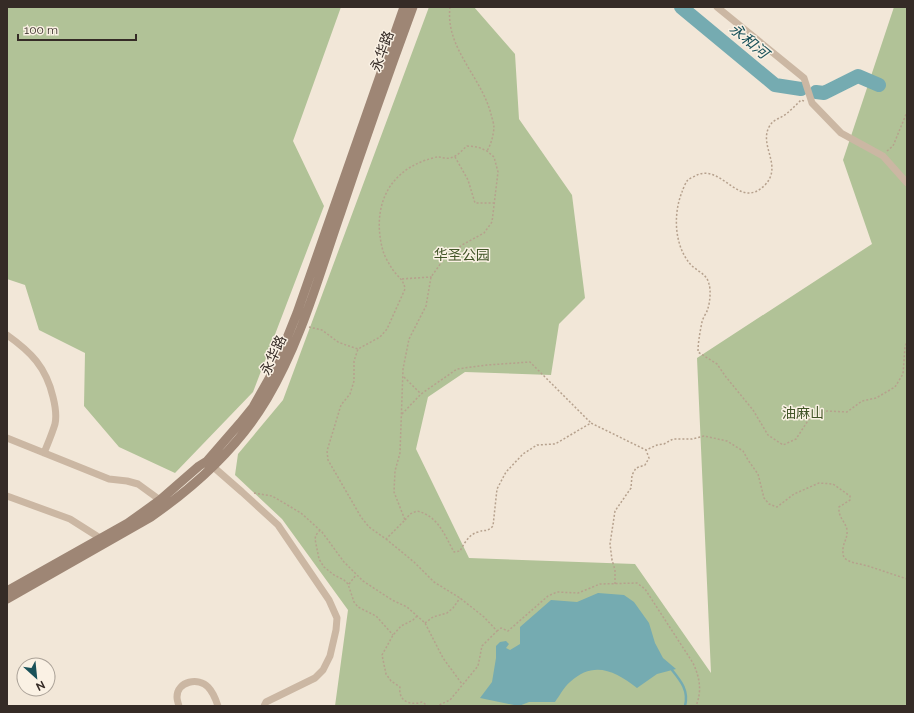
<svg xmlns="http://www.w3.org/2000/svg" width="914" height="713" font-family="Raleway,'Noto Sans SC',sans-serif">
<style>
.green{fill:#b1c297}
.water{fill:#75abb1}
.lines{fill:none;stroke-linecap:round;stroke-linejoin:round}
.stream{stroke:#75abb1;stroke-width:2.5}
.river{stroke:#75abb1;stroke-width:14}
.path{stroke:#b6a18d;stroke-width:1.5;stroke-dasharray:2 2;stroke-linecap:butt}
.street{stroke:#cbb7a3;stroke-width:7}
.secondary{stroke:#9e8675;stroke-width:9}
.labels{text-anchor:middle;stroke-width:3;stroke-linejoin:round;paint-order:stroke}
.street-label{font-size:14px;fill:#352b26;stroke:#faf1e4}
.park-label{font-size:14px;fill:#425528;stroke:#faf1e4}
.water-label{font-size:15px;font-style:italic;fill:#195159;stroke:#faf1e4}
</style>
<rect width="100%" height="100%" fill="#f2e7d8"/>
<path class="green" d="M7,7H341L293,141L324,206L253,392L175,473L119,447L84,406L85,353L39,330L25,285L7,279Z
M429,7H474L515,54L519,119L572,195L585,298L559,324L551,375L465,372L428,397L416,449L469,558L635,564L711,673L697,358L872,244L843,160L894,7H907V706H335L348,610L282,519L235,475L238,454L283,400Z"/>
<path class="water" d="M598,593L624,595L634,602L649,623L655,643L663,658L676,669L657,674L637,688C615,671 594,660 570,682C564,687 560,695 555,702H529L519,706L480,698L492,682L496,658V646L500,642L506,641L509,644L506,648L510,650L520,644V627L551,600L577,602Z"/>
<g class="lines">
<path class="stream" d="M672,670C681,681 689,691 685,706"/>
<path class="river" d="M681,7L775,85L801,89
M816,92L824,93L858,76L879,85"/>
<path class="path" d="M450,7C445,48 481,76 491,114C492,118 494,124 494,128C493,137 491,144 487,151
M804,101L801,100C796,105 791,110 786,114C780,119 773,119 769,127C759,146 783,166 765,185C739,211 723,164 697,175C694,177 689,178 687,181C685,184 683,189 682,192C673,214 674,246 691,265C697,271 707,274 709,284C711,290 710,302 708,308C707,313 703,317 702,322C700,332 698,342 698,352L717,364L726,377L753,410L768,435L783,445L796,439L809,419L827,411L847,412L862,401L876,398L895,387L903,374L905,347L907,341
M467,146L478,147L487,151L494,157L498,172L492,222L484,233L462,245L444,259L431,277L426,306L409,339L403,369L400,453L395,471L394,492L405,520L386,539L369,527L361,517L328,460L327,451L341,405L350,394L354,381V361L358,349L380,337L387,329L405,289C404,280 398,277 393,270C389,264 385,257 383,251C372,211 385,174 426,160C430,159 435,157 438,157C442,157 446,159 450,158C457,157 462,150 467,146Z
M887,151L893,146L907,112
M455,157L468,180L475,203H495
M402,279L431,277L402,279
M309,327L322,330L338,342L346,345L358,349
M404,377L421,394
M402,414L421,394L457,369L487,365L530,362L591,423
M254,493L272,496L301,513L322,532L344,562L363,581L392,600L407,607L425,623L443,658L462,684
M405,520L410,514L417,511C438,516 444,534 454,552L460,551C464,544 469,534 478,532C485,529 486,533 493,526L497,489L506,472L523,454L537,445L555,444L591,423L646,450
M320,530L316,535L315,539L319,559L324,567L334,575L344,580L348,584L354,602L358,607L376,616L393,635
M386,539L414,562L434,582L460,598L484,617L497,631L482,646L478,666L450,700L437,706
M349,584L356,575
M615,584V570L612,560L610,544L615,511L631,488L632,475L636,468L645,465L649,458L646,450L657,445L664,444L673,439H692L704,436L727,441L743,451L748,460L758,474L764,498L769,504L777,507L794,494L819,483L833,484L850,496V500L839,507C838,518 846,522 847,530C848,541 840,544 844,558L851,562L868,566L907,579
M417,616L413,620L401,626L393,635L382,655L386,674L391,681L400,687C398,701 410,706 422,702L428,706
M425,623L433,617L447,613L453,608L460,598
M497,631L501,628L508,631L548,596L557,592L578,593L600,584L637,583L645,589L693,663C700,678 702,691 696,706"/>
<path class="street" d="M717,7L804,78L812,103L841,133L883,156L907,183
M7,335C31,352 46,367 53,397C55,405 57,415 55,424C52,434 48,443 44,453
M7,438L109,479L127,481L138,484L160,500
M210,464L242,492L278,525L329,600L337,618L336,630L330,656L323,670L315,678L266,702L264,706
M7,496L70,519L100,538
M179,706C178,703 177,700 177,697C177,681 199,677 208,687C213,692 216,700 218,706"/>
<path class="secondary" d="M7,591L128,523L160,500L199,466L207,461L240,423L253,407L275,368L297,313L404,7
M7,599L151,517C197,485 238,448 267,399C301,342 319,275 341,212C364,143 388,75 413,7"/>
</g>
<g class="labels">
<g class="street-label">
<text transform="translate(382 51) rotate(-70)" y="5">永华路</text>
<text transform="translate(273 355) rotate(-65)" y="5">永华路</text>
</g>
<g class="park-label">
<text x="462" y="260">华圣公园</text>
<text x="803" y="418">油麻山</text>
</g>
<g class="water-label">
<text transform="translate(749 41) rotate(40)" y="5">永和河</text>
</g>
</g>
<rect width="914" height="713" fill="none" stroke="#352b26" stroke-width="16"/>
<g transform="translate(36 677) rotate(153)"><circle r="19" fill="#faf1e4" stroke="#aba298"/>
<path d="M0-3L7 15L0 10L-7 15Z" fill="#195159"/>
<text y="-6" font-size="11" font-weight="bold" text-anchor="middle" fill="#352b26">N</text>
</g>
<path d="M18 34v6h118v-6" fill="none" stroke="#352b26" stroke-width="2"/>
<text x="24" y="34" font-size="12" fill="#352b26" stroke="#faf1e4" stroke-width="3" paint-order="stroke">100 m</text>
</svg>
